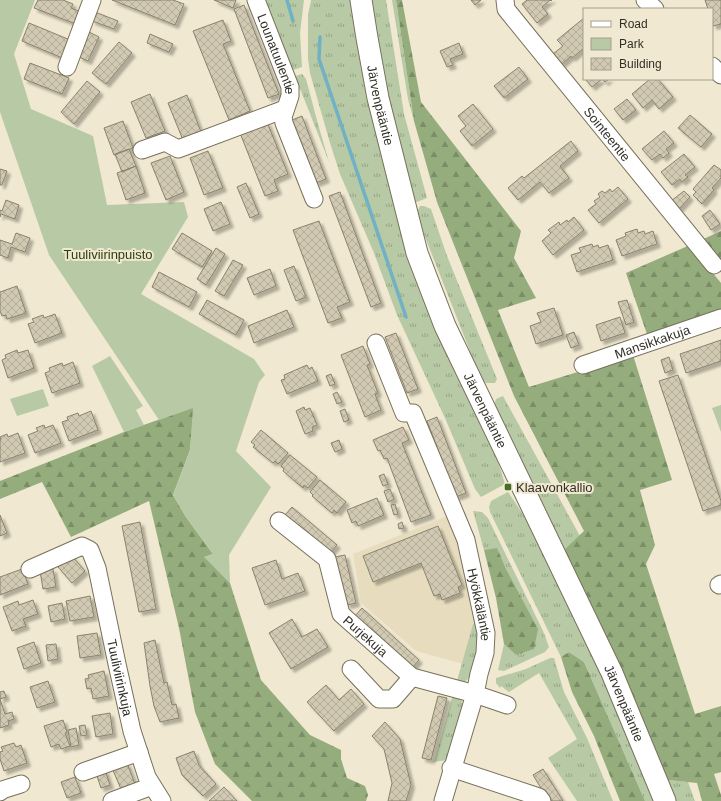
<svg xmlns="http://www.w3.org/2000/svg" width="721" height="801" font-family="Helvetica,sans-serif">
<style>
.built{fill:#e7ddbe}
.grass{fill:url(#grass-tufts)}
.forest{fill:url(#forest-firs)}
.park{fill:#b7caa5}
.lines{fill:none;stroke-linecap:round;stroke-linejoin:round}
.stream{stroke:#70b1c3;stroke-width:3.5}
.building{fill:url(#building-cross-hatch);stroke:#89826c;filter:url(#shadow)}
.minor-casing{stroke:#77705b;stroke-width:19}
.major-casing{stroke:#77705b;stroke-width:23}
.minor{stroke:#fff;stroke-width:17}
.major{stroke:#fff;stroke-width:21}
.poi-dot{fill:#476e29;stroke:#f0e8d0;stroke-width:1.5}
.labels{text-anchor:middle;stroke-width:4;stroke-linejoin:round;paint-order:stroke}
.street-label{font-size:13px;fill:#322f26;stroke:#f0e8d0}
.park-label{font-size:13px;fill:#2b410c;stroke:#f0e8d0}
.poi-label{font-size:13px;fill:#322f26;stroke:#f0e8d0;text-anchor:start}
</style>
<defs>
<pattern id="grass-tufts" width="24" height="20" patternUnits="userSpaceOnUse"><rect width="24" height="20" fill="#b7caa5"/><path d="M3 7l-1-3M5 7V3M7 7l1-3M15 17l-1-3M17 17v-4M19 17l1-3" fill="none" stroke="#95a486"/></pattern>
<pattern id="forest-firs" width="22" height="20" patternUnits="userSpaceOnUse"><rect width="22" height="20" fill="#95ad7d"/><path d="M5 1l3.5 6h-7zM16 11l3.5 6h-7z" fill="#7a8d66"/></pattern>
<pattern id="building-cross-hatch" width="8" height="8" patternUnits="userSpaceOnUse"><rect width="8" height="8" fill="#d1c9b2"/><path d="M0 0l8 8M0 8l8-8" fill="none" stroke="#b4ad99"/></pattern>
<filter id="shadow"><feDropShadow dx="3.5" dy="3.5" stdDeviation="1" flood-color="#0004"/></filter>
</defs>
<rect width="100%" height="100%" fill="#f0e8d0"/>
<path class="built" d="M450,515L458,536L477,621L473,624L463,664L416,651L361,603L353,554Z"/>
<path class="grass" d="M261,0H304L300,33L302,67L290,71Z
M311,0H353L362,59L493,445L505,484L481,497L475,489L445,418L397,315L374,253L340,174L330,143L310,73L308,59V15Z
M370,0H386L404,114L427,198L414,203L389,110Z
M392,0H396L414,121L408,99Z
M302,74L306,79L318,124L329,162L301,91L292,77Z
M420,206H424L431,209L447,256L497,379L495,383H486L481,379L416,214Z
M503,396L580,536L564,550L494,406L496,399Z
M508,492L531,526L602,671L656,801H645L584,662L569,652L561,657L490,512L489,507L491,501Z
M463,511L465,512L475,542L494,630C495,644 494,656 490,670L486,671Z
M473,511L482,512L488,518L544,633L549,647L545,652L504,671L498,670L504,644L516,655L507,571L497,549L484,550Z
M477,621L480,636L471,675L465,682L461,698L462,704V712L447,760L434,762L473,624Z
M550,658H554L564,692L587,738L613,801H577L548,758L577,739L539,673L509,692L501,686L500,688L496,683V678L526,669Z
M668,780L688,782L695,801H675Z"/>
<path class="forest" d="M396,0H402L421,102L521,231L514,258L536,298L498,310L529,387L633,355L672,480L640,490L655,545L646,564L695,714L721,706V772L714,774L721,795V801H702L697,783L668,780L623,675L593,613L564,550L584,531L514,396L437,202L414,121Z
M721,231V265L699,241Z
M690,245L721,283V312L649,340L626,273Z
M194,407L190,450L173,495L186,517L213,554L205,557L230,583L261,680L310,735L341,750V759L347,778L365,786L368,795L366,801H252L215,764L195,712L179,628L149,501L71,537L42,482L0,499V481L124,432Z
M497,548L507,571L538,629L534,649L516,655L504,644L496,598L484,550Z
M569,652L584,662L645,801H620L594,736L572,692L561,657Z"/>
<path class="park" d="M0,0H35L14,54L31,109L93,136L107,205L184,202L188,217L141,294L254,359L265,375L259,382L236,451L271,487L229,555L230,583L204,557L213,554L186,517L173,495L190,450L193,408L159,420L49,255L0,112Z
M110,356L143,406L136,410L144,425L124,432L92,366Z
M43,389L49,406L17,416L10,399Z
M721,405V432L712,408Z"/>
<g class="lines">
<path class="stream" d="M287,0L293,21
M320,37L319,59L406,317"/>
</g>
<path class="building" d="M38,0H63L73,4L71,8L81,12L76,24L34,8Z
M112,0H173L184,4L175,25Z
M214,0H236L233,8Z
M471,0H481L475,5Z
M527,0H552L551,1L550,0L542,7L548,14L537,23L522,4Z
M705,0H721V24L713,26L712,9H708Z
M244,5L279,94L268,98L234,9Z
M95,12L118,21L114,29L92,21Z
M584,18V48L572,58L571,56L562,64L553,54L563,46L557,40Z
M223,20L231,41L223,44L250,111L229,120L193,31Z
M29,23L75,42L67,60L22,41Z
M89,32L99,37L88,61L79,57Z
M150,34L173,44L169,52L147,43Z
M119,42L132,53L106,84L92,73Z
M459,43L463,54L450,59L453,65L447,67L440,51Z
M30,63L69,78L62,94L24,79Z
M519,67L528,79L504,98L494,86Z
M585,79H609L605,82L602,79L592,87Z
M650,79H658L673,97L659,109L652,100L643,108L632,94Z
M87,81L100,92L74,124L61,112Z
M150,94L165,131L146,138L131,102Z
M187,95L201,132L183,140L168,103Z
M627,99L636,110L623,120L614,109Z
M473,104L493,129L472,146L460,131L466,126L458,116Z
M690,115L712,134L701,147L678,128Z
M302,116L326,179L316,183L292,120Z
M123,121L133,148L114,155L104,128Z
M267,122L288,174L274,180L278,191L265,196L240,133Z
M664,131L674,143L666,149L669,153L663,158L660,154L652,160L642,149Z
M571,141L578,151L560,166L569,178L549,193L540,182L518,200L508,188L522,176L524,178Z
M129,149L136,166L122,172L115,154Z
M208,151L223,188L204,195L190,158Z
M684,154L695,167L685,175L688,177L682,182L680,179L672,185L661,172Z
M170,156L184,192L166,200L151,163Z
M714,165L721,170V178L712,188L714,190L702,204L693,195L696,192L693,189Z
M136,166L145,193L126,200L117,173Z
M0,169L7,171L2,185H0Z
M246,183L259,214L250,218L237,187Z
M618,187L628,199L599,223L588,210L596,204L594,201L600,197L598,194L602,191L605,193L610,189L612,192Z
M684,191L690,197L679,209L671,201Z
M340,192L381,303L371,307L329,196Z
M6,200L19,205L15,219L1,214L0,217V210L2,211Z
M221,202L230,224L213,231L204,209Z
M710,210L720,224L711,230L702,216Z
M574,217L584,230L553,255L542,241L551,233L548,230L559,222L560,225L567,220L568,222Z
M319,221L350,302L337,307L342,318L328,323L293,230Z
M637,229L638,233L644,231L645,234L653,231L657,244L622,256L616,240L626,236L625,233Z
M16,233L30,238L25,252L11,247L8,258L0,255V240L12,244Z
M182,233L212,251L202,267L172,249Z
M592,244L593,247L598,245L599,248L608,245L613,260L577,272L571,255L581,252L579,248Z
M216,248L225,254L206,285L197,279Z
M233,260L243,265L224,296L215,291Z
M294,266L306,297L296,301L284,270Z
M270,269L276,286L254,295L247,278Z
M159,272L197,292L189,307L152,287Z
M17,286L26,313L7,319L6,315L2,316L0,311V292Z
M207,300L244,320L236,335L199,314Z
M627,300L634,322L626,325L618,302Z
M554,308L563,335L536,344L530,326L541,322L537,313Z
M287,310L294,327L254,343L248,326Z
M55,314L62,333L35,343L28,324L34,322L32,319L43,315L44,318Z
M620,317L625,333L601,341L596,325Z
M574,332L579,345L571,348L566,335Z
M396,333L418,389L407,393L385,337Z
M721,340V361L686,373L680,354Z
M363,346L370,364L367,365L378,393L375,394L381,410L365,417L341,355Z
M17,350L18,353L28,350L34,368L8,378L2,360L6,358L5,355Z
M669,357L673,370L665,373L661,360Z
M73,362L80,383L52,393L45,373L50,371L49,368L62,363L63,366Z
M307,365L309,369L312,367L318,381L287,394L281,380L285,379L284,375Z
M331,374L335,384L330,386L326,376Z
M678,375L721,501V505L703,511L659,381Z
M337,392L342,402L337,404L333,394Z
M304,407L305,410L310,408L317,425L312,427L313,431L305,434L296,411Z
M345,409L349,420L344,422L340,411Z
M91,411L98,430L69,441L62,422L68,420L67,417L78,413L79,416Z
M437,417L466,493L456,497L427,421Z
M44,425L45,428L53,425L61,443L35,453L28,435L38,431L36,428Z
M403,427L409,440L402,443L431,515L411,522L387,458L384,459L380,450L378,451L373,440Z
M261,430L288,453L278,464L275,461L273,463L253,447L255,445L251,442Z
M18,433L25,453L0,462V440H1L0,437L7,434L8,437Z
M339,440L342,449L335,452L331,443Z
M290,455L317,477L308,488L304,485L303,488L283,471L284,469L281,466Z
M384,474L388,484L383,486L379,476Z
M320,480L346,502L337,513L334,510L332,513L312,496L313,495L310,492Z
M390,489L394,499L388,502L384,491Z
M377,498L384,515L358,526L356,521L352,523L347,510Z
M395,504L398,514L394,515L391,505Z
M292,507L337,545L331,552L285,515Z
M0,515L7,533L0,536Z
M140,522L156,609L139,612L122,526Z
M402,522L404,528L399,529L398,524Z
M438,526L462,585L458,587L460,593L442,600L440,594L434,596L421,563L373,582L363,556Z
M345,555L356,603L347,605L335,557Z
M72,556L85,571L72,583L58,567Z
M276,560L282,579L298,573L305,591L265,605L252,568Z
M22,569L28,584L0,595V577Z
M53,569L56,587L43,589L40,571Z
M90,596L94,617L70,621L66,601Z
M33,600L38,614L23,619L26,626L12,631L3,607L18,601L19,605Z
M62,603L65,619L51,622L48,606Z
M362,608L419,660L412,668L355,616Z
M292,619L302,637L317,629L328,647L291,669L269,633Z
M97,633L101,655L80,658L77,636Z
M155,640L164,683L167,682L172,705L176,704L179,718L160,722L154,706L150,686L144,643Z
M34,642L41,663L24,669L17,648Z
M56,644L58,659L48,661L46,645Z
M104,671L109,696L93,699L91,688L87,689L85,679L89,678L88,675Z
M48,681L55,702L37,708L30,687Z
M326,685L339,700L351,689L364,704L334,731L307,702Z
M4,691L6,697L0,699V692Z
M438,696L447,698L431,760L422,758Z
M0,699L5,714L12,712L14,719L8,721L9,725L0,728Z
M110,713L113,734L96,737L92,716Z
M63,720L67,732L65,733L70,746L61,749L59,744L51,747L44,726Z
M385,722L400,739L411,785L406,801H388L392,783L384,749L372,736Z
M85,725L87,735L81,736L79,726Z
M76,728L79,745L71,747L68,730Z
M14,743L16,747L21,745L27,763L4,771L0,759V752L3,751L1,747Z
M194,751L199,765L216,784L203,796L182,775L176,758Z
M127,763L135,784L121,789L112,768Z
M543,769L563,801H549L533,775Z
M105,770L110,785L101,788L96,773Z
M75,777L81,793L67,798L61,782Z
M224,787L237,801H209Z"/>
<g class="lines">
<defs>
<g id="minor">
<path id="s1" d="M256,0L290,87V96L283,117L284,123L314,199"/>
<path id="s2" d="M505,0L506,9L714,265"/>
<path d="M645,0L655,9"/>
<path d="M712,66L721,75"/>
<path d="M67,67L92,0"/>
<path d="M142,150L165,142L178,149L285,109"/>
<path id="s3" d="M376,343L404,413H413L466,540L486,633L485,653L479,674L475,694L443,801"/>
<path id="s4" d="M583,365L721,318"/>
<path id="s5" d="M279,521L327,559L341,614L412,677L475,694L507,705"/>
<path id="s6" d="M30,569L82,546L90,550L97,568L117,664L132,731L147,777L162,801"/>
<path d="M719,585L721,584"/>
<path d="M351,669L379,699H393L412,677"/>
<path d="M451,768L539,797L542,801"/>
<path d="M83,772L139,752"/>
<path d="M0,792L2,790L21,784"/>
<path d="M112,801L152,786"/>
</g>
<g id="major">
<path id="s7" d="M361,0L367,38L378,98L417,253L445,326L612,673L665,801"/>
</g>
</defs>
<use href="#minor" class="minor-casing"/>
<use href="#major" class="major-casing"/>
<use href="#minor" class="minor"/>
<use href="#major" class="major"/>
</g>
<rect class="poi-dot" x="504" y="483" width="8" height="8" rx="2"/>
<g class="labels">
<g class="street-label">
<text dy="5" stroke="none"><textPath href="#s1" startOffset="58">Lounatuulentie</textPath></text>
<text dy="5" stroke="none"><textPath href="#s7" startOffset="107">Järvenpääntie</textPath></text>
<text dy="5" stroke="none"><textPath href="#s2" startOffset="170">Sointeentie</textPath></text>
<text dy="5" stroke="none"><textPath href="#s4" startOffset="73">Mansikkakuja</textPath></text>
<text dy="5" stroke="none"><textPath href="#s7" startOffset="431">Järvenpääntie</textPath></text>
<text dy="5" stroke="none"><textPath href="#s3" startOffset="288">Hyökkäläntie</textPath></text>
<text dy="5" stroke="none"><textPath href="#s5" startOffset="151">Purjekuja</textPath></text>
<text dy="5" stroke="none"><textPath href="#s6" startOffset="197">Tuuliviirinkuja</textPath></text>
<text dy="5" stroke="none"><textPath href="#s7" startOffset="755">Järvenpääntie</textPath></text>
</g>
<g class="park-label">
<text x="108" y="259">Tuuliviirinpuisto</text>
</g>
<g class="poi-label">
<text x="516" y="492">Klaavonkallio</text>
</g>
</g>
<rect x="583" y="8" width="130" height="72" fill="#f0e8d0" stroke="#a49e8c"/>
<rect x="591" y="21" width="20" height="6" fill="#ffffff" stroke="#a49e8c"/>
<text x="619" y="28" font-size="12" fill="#322f26">Road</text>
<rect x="591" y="38" width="20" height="12" fill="#b7caa5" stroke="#a49e8c"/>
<text x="619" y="48" font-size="12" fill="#322f26">Park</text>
<rect x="591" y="58" width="20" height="12" fill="url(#building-cross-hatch)" stroke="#a49e8c"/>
<text x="619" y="68" font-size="12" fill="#322f26">Building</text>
</svg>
